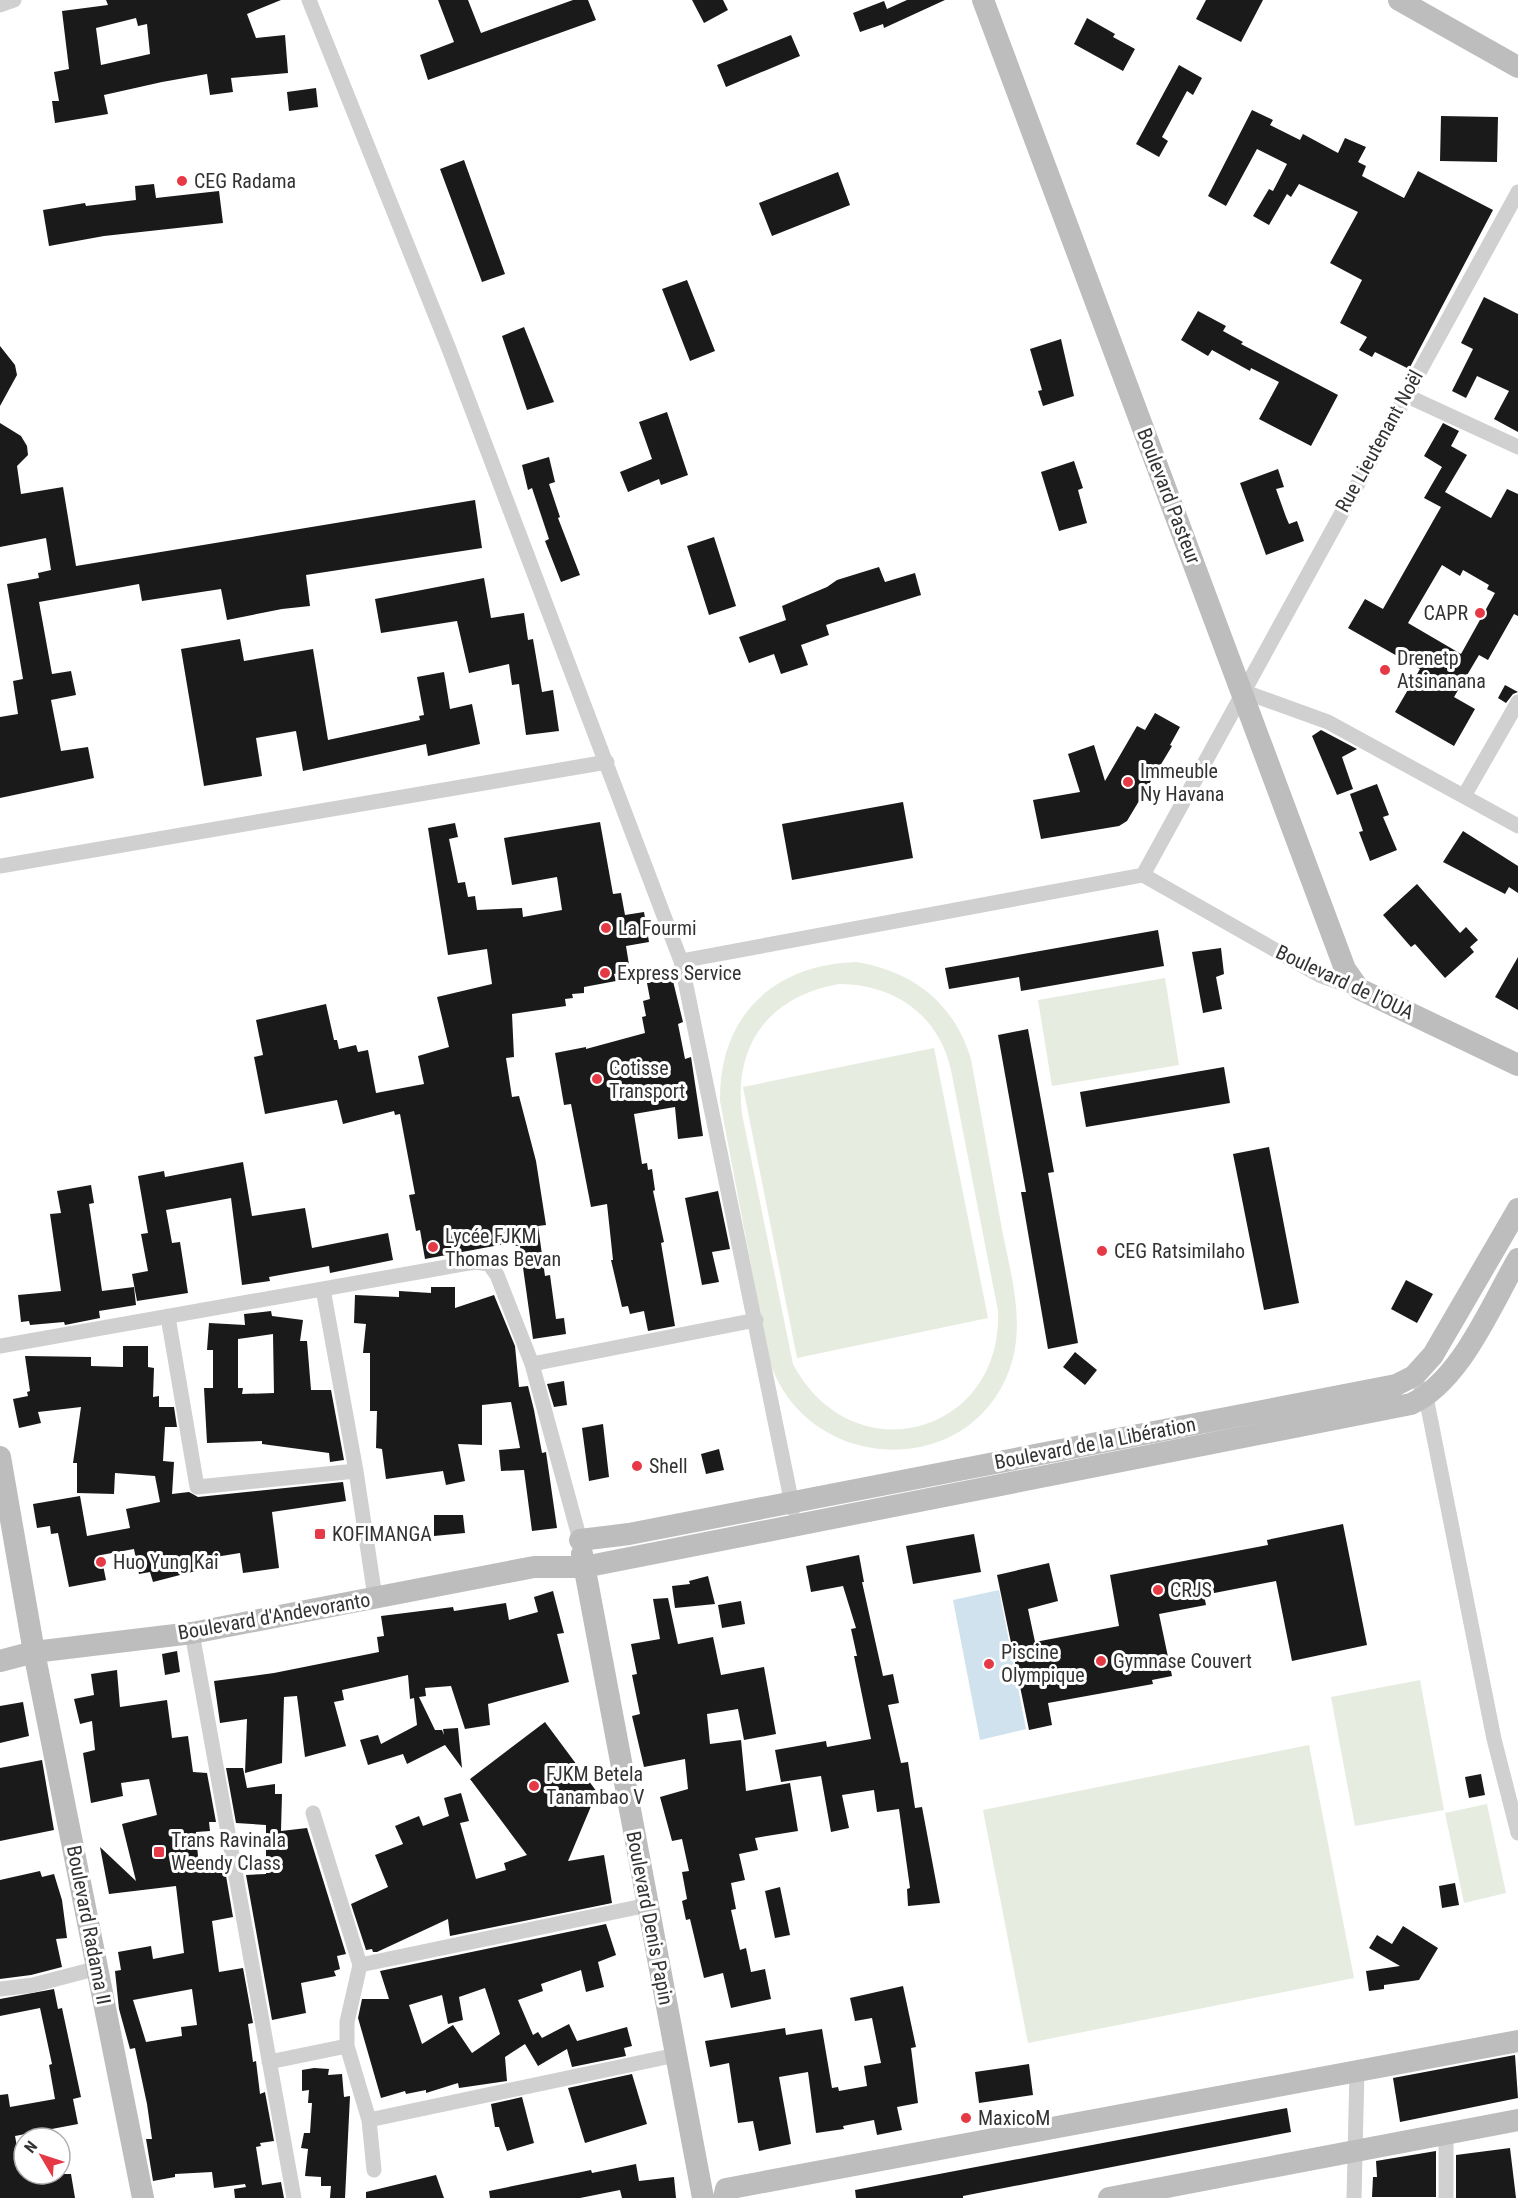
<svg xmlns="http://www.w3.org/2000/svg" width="1518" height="2198" font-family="'Roboto Condensed',sans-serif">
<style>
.pitch{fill:#e6ecdf;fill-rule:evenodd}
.water{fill:#cfe2ee}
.building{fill:#1a1a1a;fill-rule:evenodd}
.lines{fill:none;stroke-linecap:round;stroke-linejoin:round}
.street{stroke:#d0d0d0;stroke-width:15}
.secondary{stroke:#bdbdbd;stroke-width:22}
.poi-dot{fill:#e63946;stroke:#fff;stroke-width:2}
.labels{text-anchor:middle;stroke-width:6;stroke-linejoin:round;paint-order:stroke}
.poi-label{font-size:20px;fill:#333;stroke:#fff;text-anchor:start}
.street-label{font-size:20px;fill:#333;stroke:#fff}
</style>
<rect width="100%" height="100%" fill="#fff"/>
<path class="pitch" d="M856,962C913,971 954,1003 971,1059C981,1114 991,1169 1001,1224C1009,1268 1024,1314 1013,1358C980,1483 803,1478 768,1356L720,1101C719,1016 773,965 856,962ZM839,984C894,984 939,1015 951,1070L998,1311C1003,1435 852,1476 793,1364L742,1114C733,1044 770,996 839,984Z
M1165,978L1179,1065L1052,1086L1038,1000Z
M934,1048L988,1318L797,1358L743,1087Z
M1420,1680L1444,1810L1355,1826L1331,1697Z
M1309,1745L1354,1978L1028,2043L983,1810Z
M1487,1804L1506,1893L1464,1903L1445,1813Z"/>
<path class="water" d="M999,1590L1026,1729L980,1740L953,1600Z"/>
<path class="building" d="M106,0H281L247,14L256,38L285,35L288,73L231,78L233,92L210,95L207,74L162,82L104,95L108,114L55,123L52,101H59L54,72L69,69L62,11L108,5ZM136,18L138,26L147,24L150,54L101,65L96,28Z
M438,0H468L481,33L573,0H588L596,20L428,80L420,55L454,42Z
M692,0H723L728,10L704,23Z
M907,0H945L884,28L883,24L860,32L853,13L884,1L887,9Z
M1206,0H1263L1241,42L1196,19Z
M1087,18L1115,34L1113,37L1135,49L1123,71L1074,44Z
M791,35L800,56L726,87L717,65Z
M1179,65L1202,78L1193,95L1187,91L1162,137L1168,141L1159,157L1136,144Z
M316,88L318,107L289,111L287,92Z
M1252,110L1273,120L1270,125L1300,140L1303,134L1338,153L1345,138L1366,147L1358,162L1366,166L1362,176L1404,198L1418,171L1493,210L1409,369L1375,352L1372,357L1359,350L1367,337L1340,323L1362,280L1330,263L1358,212L1299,184L1291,197L1287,194L1269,225L1253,216L1269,189L1273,191L1287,164L1257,149L1226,206L1208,196Z
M1441,116L1498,117L1497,162L1440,161Z
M464,160L505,274L482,282L440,169Z
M838,172L850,205L772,236L759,203Z
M154,184L156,198L219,191L223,223L104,236L49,246L43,210L85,203L86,206L136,200L135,186Z
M687,280L715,351L690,361L662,289Z
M1484,297L1518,314V432L1494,419L1509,391L1477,376L1466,398L1452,391L1473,349L1461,343Z
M1198,311L1226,326L1223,331L1243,342L1241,344L1338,395L1311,446L1259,419L1279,382L1251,368L1250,371L1212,350L1208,356L1181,340Z
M524,327L554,402L527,410L502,336Z
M1061,339L1074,396L1043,406L1038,391L1042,390L1030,349Z
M0,346L15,365L17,375L0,406Z
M667,412L688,475L661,485L659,479L628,492L620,472L652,459L639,422Z
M0,423L21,436L27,446L28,455L17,466L21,494L63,487L76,566L475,500L482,548L306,575L310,606L282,609L227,620L221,589L142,601L139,584L39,602L52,674L71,671L76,695L51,700L61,751L88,747L94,778L0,798V717L18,714L13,681L23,679L7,584L39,578L38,573L51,570L46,538L0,547Z
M1443,423L1459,431L1451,446L1467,455L1445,492L1491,518L1507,489L1518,494V616L1514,614L1488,660L1479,655L1454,697L1475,709L1454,746L1395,712L1420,669L1348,628L1365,599L1383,609L1441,507L1424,498L1442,467L1424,456ZM1442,565L1460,576L1463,570L1489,585L1487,589L1495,593L1461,654L1408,623Z
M549,457L555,482L549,484L560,517L558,518L580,575L561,582L545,541L549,539L532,488L528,490L522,465Z
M1074,461L1083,488L1078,490L1087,523L1059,531L1041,472Z
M1278,469L1284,487L1276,489L1286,517L1289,524L1297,521L1304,541L1266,555L1240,483Z
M714,537L736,606L709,615L687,546Z
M879,567L885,582L915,573L921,595L826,625L829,635L801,645L808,665L781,674L774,654L749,663L739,637L786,620L782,606L827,587L837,580Z
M484,578L491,618L524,613L528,640L533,639L542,692L553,690L559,731L526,735L519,684L512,685L509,664L469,673L457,621L381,633L375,599Z
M240,639L244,661L313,649L328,740L420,720L419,716L424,715L417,677L444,672L450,709L472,704L480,744L428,756L426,744L303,771L296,731L256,738L262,776L204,786L181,649Z
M1505,685L1518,692L1513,694L1506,703L1498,698Z
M1155,713L1180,727L1170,745L1172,746L1127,821L1119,826L1041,839L1033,800L1080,792L1068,754L1094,745L1105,781L1137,726L1145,730Z
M1321,730L1357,749L1342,757L1353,789L1337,795L1312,736Z
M1377,784L1389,815L1383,817L1397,850L1370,861L1359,832L1363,831L1350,794Z
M903,802L913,858L792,880L782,824Z
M600,822L613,894L621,893L625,915L644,912L649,942L626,946L630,971L614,974L616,981L584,987V993L572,994L573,998L565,999L566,1006L512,1014L514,1057L506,1058L512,1097L519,1096L536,1161L546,1225L538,1226L545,1276L550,1275L556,1319L564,1318L566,1334L533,1339L520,1246H515V1242L425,1259L420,1230L416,1231L409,1195L415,1194L400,1114L395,1115L394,1111L343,1124L337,1100L265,1114L254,1057L263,1055L256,1020L326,1004L334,1040H337L339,1049L356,1045L358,1052L368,1050L376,1093L424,1084L418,1056L449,1047L437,997L492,984L487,949L448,955L428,828L455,823L458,837L449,839L458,883L465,882L468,897L475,896L477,910L522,908L523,917L562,910L557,877L512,885L504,838Z
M1463,831L1518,866V893L1509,887L1505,894L1443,862Z
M1417,884L1460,933L1466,927L1478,940L1470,947L1474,952L1445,978L1415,944L1411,947L1383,915Z
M1158,930L1164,966L1021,991L1019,977L949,989L945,968Z
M1221,948L1224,974L1216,977L1222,1009L1203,1013L1192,952Z
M1518,957V1010L1495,997Z
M672,977L683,1022L678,1024L685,1059L691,1057L703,1136L678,1139L675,1107L634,1114L642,1164L647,1163L648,1170L652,1169L655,1190L653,1191L664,1242L661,1243L675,1326L648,1331L644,1311L630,1314L628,1306L622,1307L611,1260H613L607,1204L591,1207L571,1104L564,1105L555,1053L586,1047V1049L645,1033L642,1017L646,1016L643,1001L650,999L647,983Z
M1028,1029L1054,1172L1048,1173L1078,1343L1048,1349L1021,1192H1026L998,1035Z
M1224,1067L1230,1103L1086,1127L1080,1092Z
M1269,1147L1299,1303L1264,1310L1233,1154Z
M243,1162L252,1216L305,1208L312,1248L388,1233L393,1260L330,1273L329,1266L269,1277L270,1281L242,1285L231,1198L166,1210L172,1243L180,1242L188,1293L137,1301L132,1274L148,1271L141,1234L148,1233L138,1176L164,1171L165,1177Z
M91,1185L94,1203L89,1204L102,1291L134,1287L136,1305L99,1311L100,1318L65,1325L64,1322L30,1325L29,1321L21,1322L18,1295L61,1291L50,1214L61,1213L57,1191Z
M718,1191L730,1249L712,1252L719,1282L702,1285L685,1198Z
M1406,1280L1433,1294L1417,1323L1391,1309Z
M431,1287H455V1308L494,1295L515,1346L519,1387L528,1386L534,1410L542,1453L546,1452L557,1528L532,1531L524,1470L501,1471L499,1450L520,1448L511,1402L482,1405V1445L458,1444L465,1481L446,1485L443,1471L386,1479L382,1449L376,1448L377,1411H370V1353H363L366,1324L354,1323L355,1295L399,1297V1291L431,1293Z
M271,1311L272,1316L303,1320L300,1341H307L311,1390H331L344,1460L330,1462L329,1453L262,1444V1441L207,1443L204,1388H213V1350H207L209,1323L245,1325L244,1314ZM273,1334L274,1393L242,1394L243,1388H238V1339Z
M123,1346H148V1367L154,1368L153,1397L159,1396V1407H174L177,1427H165L163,1461L174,1462L172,1494L189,1492L198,1497L343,1482L346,1501L272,1512L279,1568L243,1573L240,1553L209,1558L211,1567L153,1582L150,1572L139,1574L134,1549L101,1555L106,1580L69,1587L58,1533L51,1534L50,1526L37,1528L33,1504L80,1496L87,1536L130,1528L126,1509L160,1502L155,1476L115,1473L114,1494L77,1493V1463H73L81,1407L38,1412L41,1423L19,1428L13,1399L28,1396L27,1392L30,1391L25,1356L91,1357V1366L123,1367Z
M1075,1352L1097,1370L1085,1385L1063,1367Z
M564,1381L567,1405L554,1407L547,1384Z
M603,1424L609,1477L589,1481L582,1428Z
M719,1449L724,1470L706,1474L701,1454Z
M434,1515H463L465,1533L434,1536Z
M1343,1524L1367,1645L1292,1661L1276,1581L1204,1595L1206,1605L1159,1614L1172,1676L1152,1680L1153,1684L1048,1703L1052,1725L1029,1730L997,1575L1049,1563L1058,1601L1028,1609L1035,1642L1119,1626L1110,1575L1268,1545L1267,1540Z
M974,1534L981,1572L913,1584L906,1546Z
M859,1555L864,1582H862L883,1676L893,1674L899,1703L888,1705L901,1763L908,1762L915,1808L922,1807L940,1903L908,1906L907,1889L910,1888L899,1809L877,1812L874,1790L842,1795L849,1828L831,1832L821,1776L781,1782L775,1750L826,1741L827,1747L871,1739L854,1656H857L851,1629L856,1628L843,1586L811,1592L806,1566Z
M708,1576L715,1604L675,1608L672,1586L690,1584L689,1581Z
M553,1591L564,1633L557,1634L569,1682L488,1704L490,1725L465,1729L451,1686L425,1688L426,1696L419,1697L435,1730H442L444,1735L443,1729L458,1728L462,1768L445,1745L407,1764L403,1754L368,1765L360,1740L378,1735L381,1744L417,1725L414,1698L410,1699L408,1675L342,1690L344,1700L334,1702L346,1746L305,1757L297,1696L284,1697L282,1763L245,1773L247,1719L220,1723L214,1681L274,1673L379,1652L377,1637L384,1636L381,1616L453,1607L454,1611L506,1603L509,1620L538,1612L534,1597Z
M668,1598L678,1644L713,1637L721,1675L764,1667L776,1734L744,1740L738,1709L707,1714L710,1744L741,1740L746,1791L790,1783L798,1831L755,1838L758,1850L739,1854L745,1880L731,1883L736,1909L731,1910L740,1950L746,1948L751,1972L765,1969L771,1999L731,2008L723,1973L704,1978L690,1919L686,1920L682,1901L687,1899L682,1872L689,1871L682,1839L672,1841L660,1797L688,1789L685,1759L644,1767L632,1716L640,1714L632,1675L637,1674L631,1644L660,1639L653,1599Z
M741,1601L745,1624L722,1628L718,1605Z
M177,1651L180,1672L165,1675L162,1654Z
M117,1670L120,1707L167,1700L172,1738L188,1736L193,1772L207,1773L216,1822H209L210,1831L196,1832L199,1869L224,1864L233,1917L212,1921L219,1972L243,1968L253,2023L248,2024L253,2062L256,2061L260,2094L265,2092L274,2141L260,2143L261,2146L256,2147L262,2185L281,2182L284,2198H235L234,2189L246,2187L245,2184L214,2188L212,2172L175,2174V2177L153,2181L146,2139H152L147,2104L135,2048L130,2049L119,2009L115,1971L121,1970L118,1952L151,1946L153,1959L184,1953L176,1886L109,1894L100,1847L136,1881L122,1824L157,1815L149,1779L121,1783L123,1796L91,1803L83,1753L95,1750L92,1721L80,1724L74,1699L94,1695L91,1674ZM192,1989L197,2025L181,2027L182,2036L146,2042L133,2000Z
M23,1702L29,1736L0,1743V1706Z
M545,1722L597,1792L568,1861L604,1855L612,1903L450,1936L448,1919L377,1952H373L372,1949L366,1950L351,1904L388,1887L375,1855L403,1844L395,1826L419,1816L423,1826L449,1816L444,1798L461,1793L469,1821L460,1823L476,1879L506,1870L504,1863L527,1855L470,1779Z
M42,1760L54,1830L0,1841V1768Z
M226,1768H243L247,1788L275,1784V1794H282L281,1831L307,1828L346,1954L337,1956L340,1969L334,1971L336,1976L301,1983L306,2013L272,2020L246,1875L266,1874V1825L236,1823Z
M1481,1774L1485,1795L1469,1798L1465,1777Z
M40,1871L42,1877L54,1874L62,1900L67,1938L56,1939L62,1967L31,1975L0,1979V1880Z
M1455,1883L1459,1905L1442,1908L1439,1886Z
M780,1887L790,1935L775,1938L765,1891Z
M606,1924L616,1955L598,1962L604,1987L586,1992L581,1970L541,1984L543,1991L518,2000L533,2035L538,2032L542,2038L569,2024L577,2041L627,2027L632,2046L624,2048L626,2056L572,2067L567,2049L538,2066L525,2044L505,2057L507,2081L459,2088L458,2083L426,2093V2090L406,2094L405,2091L381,2098L358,2018L362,1999H389L380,1971ZM485,1988L500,2034L472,2053L453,2025L422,2044L409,2005L442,1995L448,2024L463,2020L459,1997Z
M1403,1926L1438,1948L1419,1980L1384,1985V1989L1369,1991L1366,1971L1400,1966L1369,1948L1377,1935L1392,1944Z
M903,1986L916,2047L911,2048L918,2103L897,2107L902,2130L877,2135L874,2120L843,2126L844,2129L816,2133L808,2072L779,2077L791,2144L759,2151L753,2121L738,2123L729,2063L710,2067L705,2041L785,2028L786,2035L822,2029L832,2088L838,2087L839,2091L867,2086L864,2066L881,2063L872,2018L855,2021L850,1998Z
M54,1989L58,2009L62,2008L81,2097L73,2099L78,2124L15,2136L22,2174H71L75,2198H0V2095L8,2094L10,2107L55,2099L49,2065L52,2064L40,2008L0,2016V1999Z
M1515,2055L1518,2098L1400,2122L1393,2078Z
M1029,2064L1033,2095L979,2103L975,2072Z
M314,2068L329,2069L328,2075L342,2074L344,2097L350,2096L345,2198H330L331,2186H321V2177L305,2176L308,2149L301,2148L304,2133H310L312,2103H308L309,2090L302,2091V2070Z
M632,2074L647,2124L585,2143L568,2088Z
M522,2097L534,2143L507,2151L499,2127H495L491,2104Z
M1287,2108L1291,2132L963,2196V2198H856L855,2190Z
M1510,2148L1516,2198H1456V2155Z
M1436,2151V2197H1372L1373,2177H1377L1376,2161Z
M636,2164L639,2181L674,2177L676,2198H622L620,2190L580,2198H490L489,2191L591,2170L592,2173Z
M436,2175L444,2198H366V2192Z"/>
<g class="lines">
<path class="street" d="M309,0L449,349L681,961L793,1509
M0,5L14,0
M1405,395L1518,447
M1242,691L1328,722L1518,826
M1464,796L1518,702
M0,866L607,762
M1143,875L1518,192
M1143,875L1321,976L1359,989
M681,961L1143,875
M323,1289L356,1471L375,1597
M168,1317L197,1487L356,1471
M0,1346L475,1262L489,1264L497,1275L532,1364L580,1540
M532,1364L756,1320
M1421,1388L1426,1397L1494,1739L1518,1833
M192,1633L294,2198
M313,1813L360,1965L347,2022V2046L369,2120L374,2170
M360,1965L648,1905
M0,1989L33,1985L98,1968
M269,2062L347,2046
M369,2120L676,2055
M1354,2198L1357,2070
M1446,2198V2134"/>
<path class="secondary" d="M983,0L1345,969L1359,989L1518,1065
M1399,0L1518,67
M0,1457L34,1652L143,2198
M580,1540L629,1534L1396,1385L1414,1376L1433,1355L1518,1209
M582,1554L703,2198
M0,1661L34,1652L192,1633L534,1567H584L1411,1404C1461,1381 1491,1305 1518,1259
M724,2198L726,2189L1518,2041
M1109,2198L1518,2120"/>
</g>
<g class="poi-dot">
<circle cx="182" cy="181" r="6"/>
<circle cx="1480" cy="613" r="6"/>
<circle cx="1385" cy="670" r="6"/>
<circle cx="1128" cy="782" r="6"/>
<circle cx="606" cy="928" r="6"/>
<circle cx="605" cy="973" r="6"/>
<circle cx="597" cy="1079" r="6"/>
<circle cx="433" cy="1247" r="6"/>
<circle cx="1102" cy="1251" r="6"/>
<circle cx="637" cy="1466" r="6"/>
<rect x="314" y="1528" width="12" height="12" rx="3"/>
<circle cx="101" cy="1562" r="6"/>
<circle cx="1158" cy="1590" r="6"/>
<circle cx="1101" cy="1661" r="6"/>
<circle cx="989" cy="1664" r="6"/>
<circle cx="534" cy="1786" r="6"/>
<rect x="153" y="1846" width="12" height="12" rx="3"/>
<circle cx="966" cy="2118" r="6"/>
</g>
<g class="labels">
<g class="poi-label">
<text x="194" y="188">CEG Radama</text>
<text x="1468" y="620" text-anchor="end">CAPR</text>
<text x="1397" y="665">Drenetp<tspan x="1397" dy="23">Atsinanana</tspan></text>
<text x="1140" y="778">Immeuble<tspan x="1140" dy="23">Ny Havana</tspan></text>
<text x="618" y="935">La Fourmi</text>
<text x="617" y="980">Express Service</text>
<text x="609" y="1075">Cotisse<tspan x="609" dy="23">Transport</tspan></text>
<text x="445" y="1243">Lycée FJKM<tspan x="445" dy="23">Thomas Bevan</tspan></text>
<text x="1114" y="1258">CEG Ratsimilaho</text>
<text x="649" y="1473">Shell</text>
<text x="332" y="1541">KOFIMANGA</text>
<text x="113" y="1569">Huo Yung Kai</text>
<text x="1170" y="1597">CRJS</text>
<text x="1001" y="1659">Piscine<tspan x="1001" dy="23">Olympique</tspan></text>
<text x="1113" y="1668">Gymnase Couvert</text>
<text x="546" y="1781">FJKM Betela<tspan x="546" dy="23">Tanambao V</tspan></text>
<text x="171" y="1847">Trans Ravinala<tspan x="171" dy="23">Weendy Class</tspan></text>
<text x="978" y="2125">MaxicoM</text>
</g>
<g class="street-label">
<text transform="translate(1379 441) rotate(-61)" y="7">Rue Lieutenant Noël</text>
<text transform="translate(1169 496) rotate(69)" y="7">Boulevard Pasteur</text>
<text transform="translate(1345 982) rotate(25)" y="7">Boulevard de l'OUA</text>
<text transform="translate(1095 1443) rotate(-11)" y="7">Boulevard de la Libération</text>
<text transform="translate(274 1616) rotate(-10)" y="7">Boulevard d'Andevoranto</text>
<text transform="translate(650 1918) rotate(79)" y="7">Boulevard Denis Papin</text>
<text transform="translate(89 1925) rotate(79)" y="7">Boulevard Radama II</text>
</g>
</g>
<g transform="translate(42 2156) rotate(309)"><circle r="28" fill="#ffffff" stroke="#adadad" stroke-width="1.5"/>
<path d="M0-4.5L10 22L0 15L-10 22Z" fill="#e63946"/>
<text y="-9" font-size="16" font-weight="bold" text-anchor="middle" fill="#333333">N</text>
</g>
</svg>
